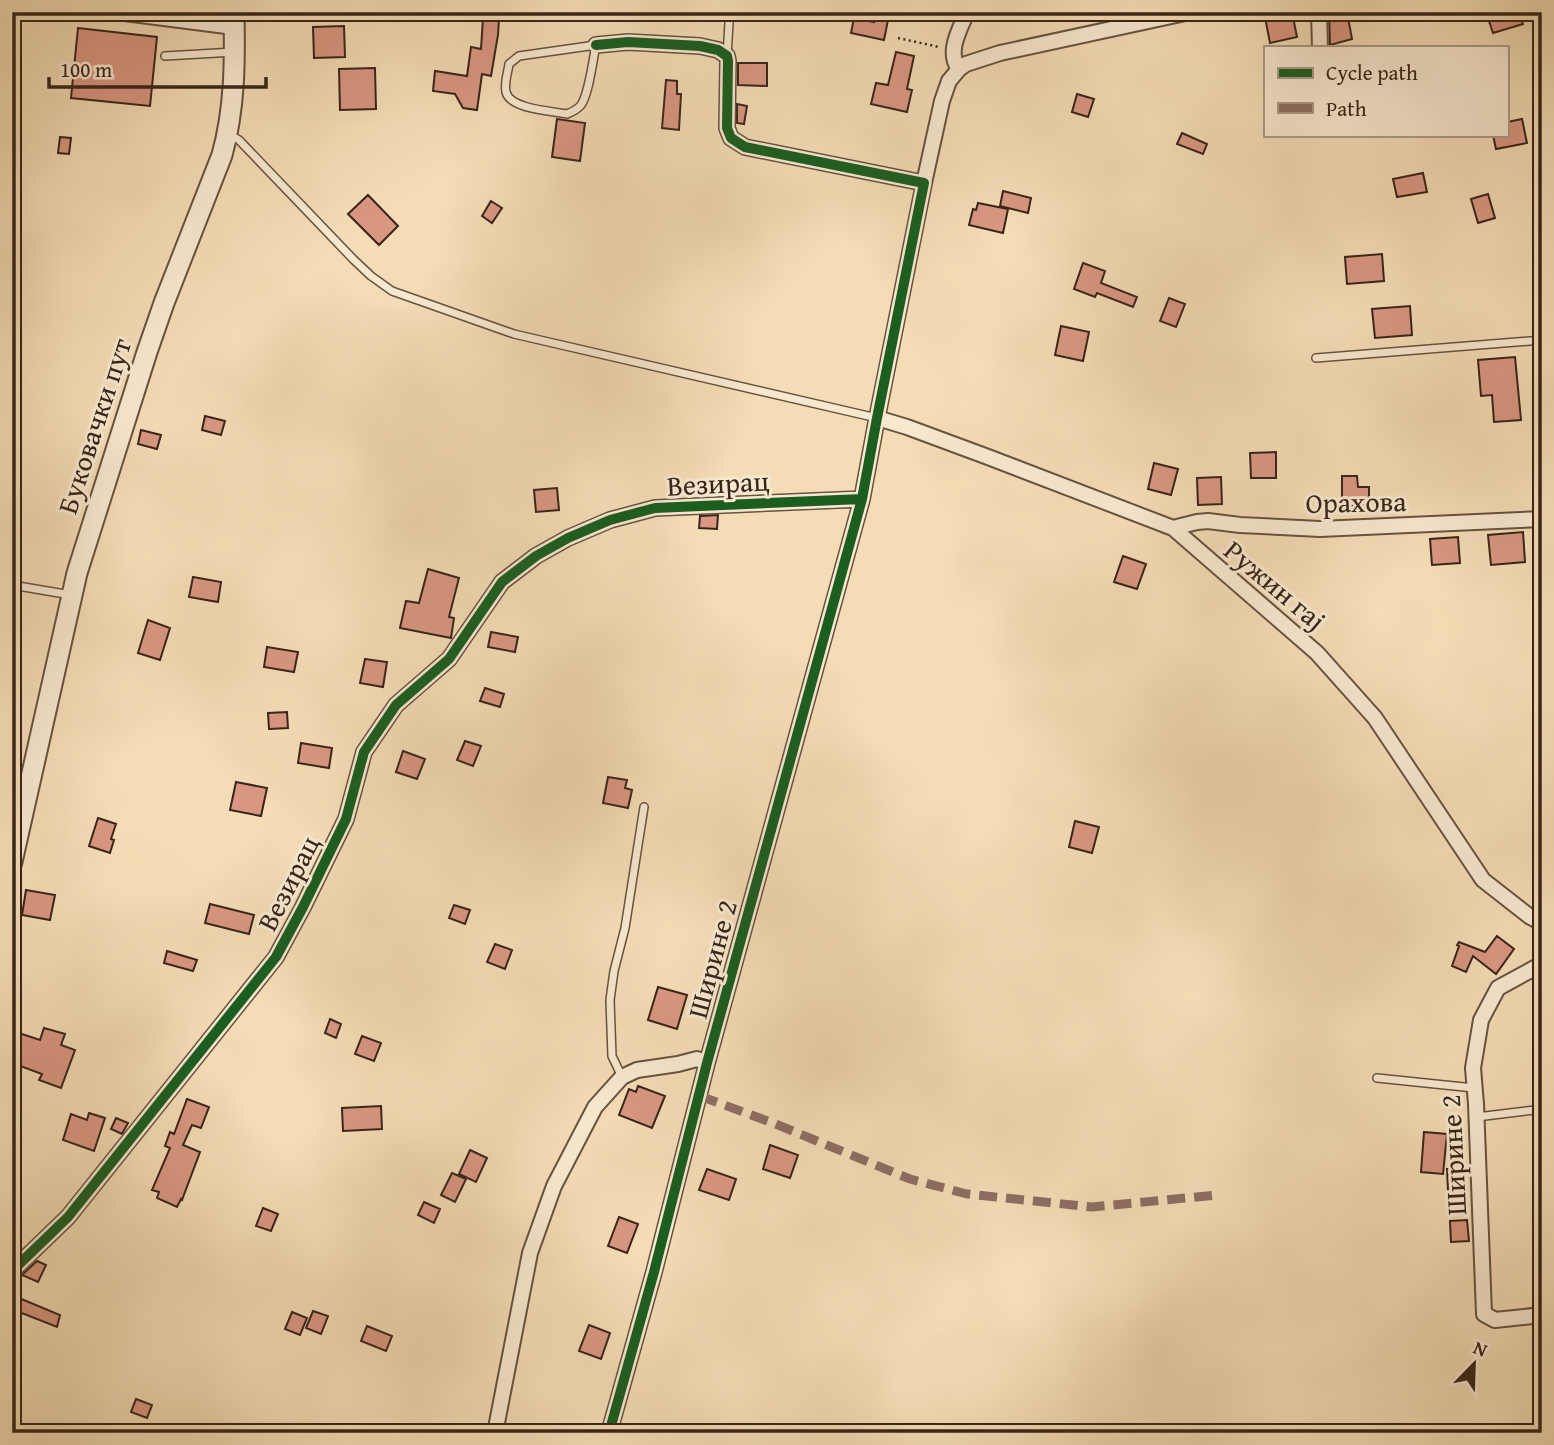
<svg xmlns="http://www.w3.org/2000/svg" width="1554" height="1445" font-family="'Gentium Book Plus',serif">
<style>
.building{fill:#d99782;stroke:#382519;stroke-width:2}
.lines{fill:none;stroke-linecap:round;stroke-linejoin:round}
.service-casing{stroke:#675340;stroke-width:10}
.minor-casing{stroke:#675340;stroke-width:18}
.tertiary-casing{stroke:#675340;stroke-width:23}
.path{stroke:#382519;stroke-width:2.5;stroke-dasharray:2 3.5;stroke-linecap:butt}
.service{stroke:#f8e8d0;stroke-width:7}
.minor{stroke:#f8e8d0;stroke-width:14}
.tertiary{stroke:#f8e8d0;stroke-width:19}
.quiet{stroke:#8d6e63;stroke-width:9;stroke-dasharray:18 9;stroke-linecap:butt}
.cycleway-casing{stroke:#f8e8d0;stroke-width:15}
.cycleway{stroke:#1b5e20;stroke-width:10}
.labels{text-anchor:middle;stroke-width:6;stroke-linejoin:round;paint-order:stroke}
.street-label{font-size:28px;fill:#382519;stroke:#f8e8d0}
</style>
<rect width="100%" height="100%" fill="#f4dcb6"/>
<filter id="stains"><feTurbulence type="fractalNoise" baseFrequency=".00286" numOctaves="4"/><feColorMatrix values="0 0 0 0 .2 0 0 0 0 .09 0 0 0 0 .02 0 0 0 .5 -.17"/></filter>
<radialGradient id="worn" r=".72"><stop offset=".6" stop-color="#630" stop-opacity="0"/><stop offset="1" stop-color="#630" stop-opacity=".3"/></radialGradient>
<path class="building" d="M1264,12H1292L1297,37L1270,43Z
M1334,12H1347L1352,39L1330,45L1329,13Z
M1486,12H1519L1523,24L1493,33Z
M875,17L888,20L884,40L851,33L854,18L874,22Z
M483,18L499,19L498,35L491,76L482,74L477,110L463,108L455,94L433,91L435,71L467,76L471,47L481,49Z
M344,26L345,57L314,58L313,27Z
M78,28L157,37L150,106L71,98Z
M896,52L914,56L907,89L912,90L907,112L871,104L876,83L888,85Z
M738,63H767V86L738,85Z
M375,68L376,109L340,110L339,69Z
M666,80L677,81V94H681L679,130L662,128Z
M1077,94L1094,99L1088,117L1072,112Z
M737,104L747,106L744,124L737,123Z
M557,119L585,123L580,161L552,157Z
M1522,119L1527,143L1496,149L1493,135H1507V122Z
M1182,133L1207,144L1203,154L1177,144Z
M60,137L71,138L69,154L58,153Z
M1423,173L1427,192L1397,197L1393,179Z
M1003,191L1031,198L1028,213L1000,206Z
M1488,194L1495,218L1478,223L1471,199Z
M368,195L398,226L379,245L348,214Z
M491,201L502,208L492,223L482,216Z
M978,203L1008,209L1003,233L969,225L973,209L976,210Z
M1382,254L1384,281L1347,284L1345,257Z
M1083,263L1105,271L1101,283L1137,297L1133,307L1097,293L1095,297L1074,289Z
M1169,298L1185,304L1176,327L1160,321Z
M1410,306L1412,335L1375,338L1372,309Z
M1061,326L1089,332L1083,361L1055,355Z
M1515,357L1521,420L1494,422L1492,395L1481,396L1478,360Z
M205,416L225,421L221,435L202,430Z
M141,430L161,435L157,449L138,444Z
M1276,452V478H1251L1250,453Z
M1154,463L1178,469L1171,495L1148,489Z
M1342,476H1357L1358,487H1369V505L1342,506Z
M1221,477L1222,504L1198,505L1197,478Z
M557,488L559,510L536,512L534,490Z
M718,515L717,529L699,528L700,516Z
M1523,532L1525,562L1491,565L1488,535Z
M1458,537L1460,563L1432,565L1430,539Z
M1123,556L1146,564L1137,589L1114,582Z
M428,569L459,578L449,617L454,618L451,638L400,628L406,601L419,603Z
M193,577L221,582L218,602L189,597Z
M148,620L170,628L160,660L138,653Z
M491,632L518,637L515,652L488,647Z
M267,647L298,652L294,672L264,667Z
M365,659L387,662L383,687L360,683Z
M485,688L504,694L500,707L480,701Z
M287,712L288,728L269,729L268,713Z
M465,741L481,746L473,766L457,760Z
M301,743L332,748L329,768L298,763Z
M403,751L425,759L417,779L396,772Z
M608,777L627,780L625,788L632,790L628,808L603,803Z
M236,782L267,788L261,816L230,810Z
M98,818L116,824L111,839L114,840L110,853L89,846Z
M1075,821L1099,827L1092,853L1069,847Z
M26,890L55,895L50,920L22,915Z
M210,904L254,915L249,934L205,923Z
M454,905L470,910L465,924L449,918Z
M1497,936L1514,949L1496,974L1473,956L1466,972L1452,966L1459,946L1457,945L1459,942L1485,952Z
M495,944L512,950L505,969L487,962Z
M167,951L197,960L193,971L164,963Z
M658,987L687,995L677,1029L648,1020Z
M330,1019L341,1024L336,1038L325,1033Z
M44,1028L65,1034L61,1045L75,1050L61,1088L39,1080L42,1074L12,1063L18,1046L15,1045L19,1033L40,1040Z
M362,1036L381,1043L374,1061L355,1054Z
M638,1086L665,1096L652,1128L619,1115L629,1089L636,1092Z
M187,1099L209,1107L201,1128L192,1125L183,1145L200,1152L182,1200L181,1199L177,1207L157,1198L159,1192L152,1190L170,1148L165,1146L170,1132L174,1134Z
M381,1106L382,1129L343,1131L342,1108Z
M89,1113L105,1118L94,1151L63,1140L71,1114L87,1120Z
M116,1118L128,1123L122,1134L111,1129Z
M1424,1132L1447,1134L1443,1174L1421,1172Z
M770,1145L798,1155L790,1178L763,1169Z
M470,1150L487,1158L476,1182L459,1174Z
M1464,1168L1466,1189L1448,1191L1447,1169Z
M707,1169L736,1179L729,1200L699,1190Z
M452,1173L466,1179L455,1202L441,1195Z
M424,1202L440,1209L434,1223L418,1215Z
M263,1208L278,1214L271,1231L256,1226Z
M619,1217L638,1224L627,1253L608,1246Z
M1467,1220L1469,1241L1451,1242L1450,1221Z
M37,1261L46,1265L38,1282L22,1275Z
M19,1298L60,1315L57,1327L14,1310Z
M313,1311L328,1316L321,1334L306,1328Z
M292,1312L307,1318L300,1335L285,1329Z
M589,1325L610,1333L601,1359L579,1351Z
M367,1326L392,1336L386,1351L361,1341Z
M136,1399L152,1405L147,1418L131,1412Z"/>
<g class="lines">
<defs>
<path id="service" d="M596,45C593,59 589,94 581,105C577,110 572,112 567,114C551,111 510,109 506,92C504,83 508,72 509,64L519,56Z
M165,56L234,52
M727,56L729,23V12
M229,134L239,140L353,259L371,276L392,291L514,334L877,418
M1316,358L1542,340
M12,585L71,595
M12,777L30,781
M622,1077L612,1056L610,1000L614,971L625,928L644,807
M1377,1078L1474,1088
M1477,1117L1542,1109"/>
<path id="minor" d="M117,12L234,27
M1319,12L1320,47
M596,45L628,42L700,46L718,50L727,56L728,61L727,128L731,138L745,147L924,183L877,418L862,499L707,1063L654,1272L609,1433
M959,69C946,52 960,29 967,12
M924,183L942,101L949,81L959,69L966,64L1000,53L1190,12
M877,418L907,427L988,457L1173,528L1317,653L1375,718L1483,880L1529,916L1542,923
M1173,528L1197,522L1208,521L1240,525L1320,529L1542,519
M1542,964L1498,988L1481,1020L1473,1068L1476,1104L1484,1314L1495,1320L1542,1315
M12,1271L68,1217L276,957L303,907L346,819L364,752L396,705L449,659L502,582L536,556L568,538L610,520L655,508L862,499
M495,1433L530,1253L554,1186L595,1107L622,1077L637,1070L678,1064L697,1059L707,1063"/>
<path id="tertiary" d="M12,862L77,573L147,352L164,303L222,155C235,108 235,61 234,12"/>
</defs>
<use href="#service" class="service-casing"/>
<use href="#minor" class="minor-casing"/>
<use href="#tertiary" class="tertiary-casing"/>
<path class="path" d="M898,38L939,47"/>
<use href="#service" class="service"/>
<use href="#minor" class="minor"/>
<use href="#tertiary" class="tertiary"/>
<path class="quiet" d="M700,1096L773,1123L910,1179L967,1194L1092,1207L1217,1195"/>
<defs>
<path id="cycleway" d="M596,45L628,42L700,46L718,50L727,56L728,61L727,128L731,138L745,147L924,183L877,418L862,499L707,1063L654,1272L609,1433
M12,1271L68,1217L276,957L303,907L346,819L364,752L396,705L449,659L502,582L536,556L568,538L610,520L655,508L862,499"/>
</defs>
<use href="#cycleway" class="cycleway-casing"/>
<use href="#cycleway" class="cycleway"/>
</g>
<g class="labels">
<g class="street-label">
<text transform="translate(94 426) rotate(-72)" y="10">Буковачки пут</text>
<text transform="translate(718 483) rotate(-3)" y="10">Везирац</text>
<text transform="translate(1356 502) rotate(-1)" y="10">Орахова</text>
<text transform="translate(1275 585) rotate(40)" y="10">Ружин гај</text>
<text transform="translate(288 883) rotate(-63)" y="10">Везирац</text>
<text transform="translate(712 959) rotate(-75)" y="10">Ширине 2</text>
<text transform="translate(1453 1155) rotate(-93)" y="10">Ширине 2</text>
</g>
</g>
<rect width="1554" height="1445" fill="none" stroke="#f4dcb6" stroke-width="42"/>
<rect x="14" y="14" width="1526" height="1417" fill="none" stroke="#382519" stroke-width="3.5"/>
<rect x="21" y="21" width="1512" height="1403" fill="none" stroke="#382519" stroke-width="2"/>
<rect x="1264" y="46" width="245" height="91" fill="#f8e8d0" stroke="#ab9a87" stroke-width="2"/>
<rect x="1278" y="68" width="35" height="10" fill="#1b5e20" stroke="#ab9a87" stroke-width="2"/>
<text x="1326" y="80" font-size="21" fill="#382519">Cycle path</text>
<rect x="1278" y="103" width="35" height="10" fill="#8d6e63" stroke="#ab9a87" stroke-width="2"/>
<text x="1326" y="116" font-size="21" fill="#382519">Path</text>
<g transform="translate(1474 1364) rotate(23)" stroke="#f8e8d0" stroke-width="5" paint-order="stroke">
<path d="M0-5L12 26L0 18L-12 26Z" fill="#382519"/>
<text y="-10" font-size="19" font-weight="bold" text-anchor="middle" fill="#382519">N</text>
</g>
<path d="M49 77v10h217v-10" fill="none" stroke="#382519" stroke-width="3.5"/>
<text x="60" y="77" font-size="21" fill="#382519" stroke="#f8e8d0" stroke-width="5" paint-order="stroke">100 m</text>
<rect width="100%" height="100%" filter="url(#stains)"/>
<rect width="100%" height="100%" fill="url(#worn)"/>
</svg>
